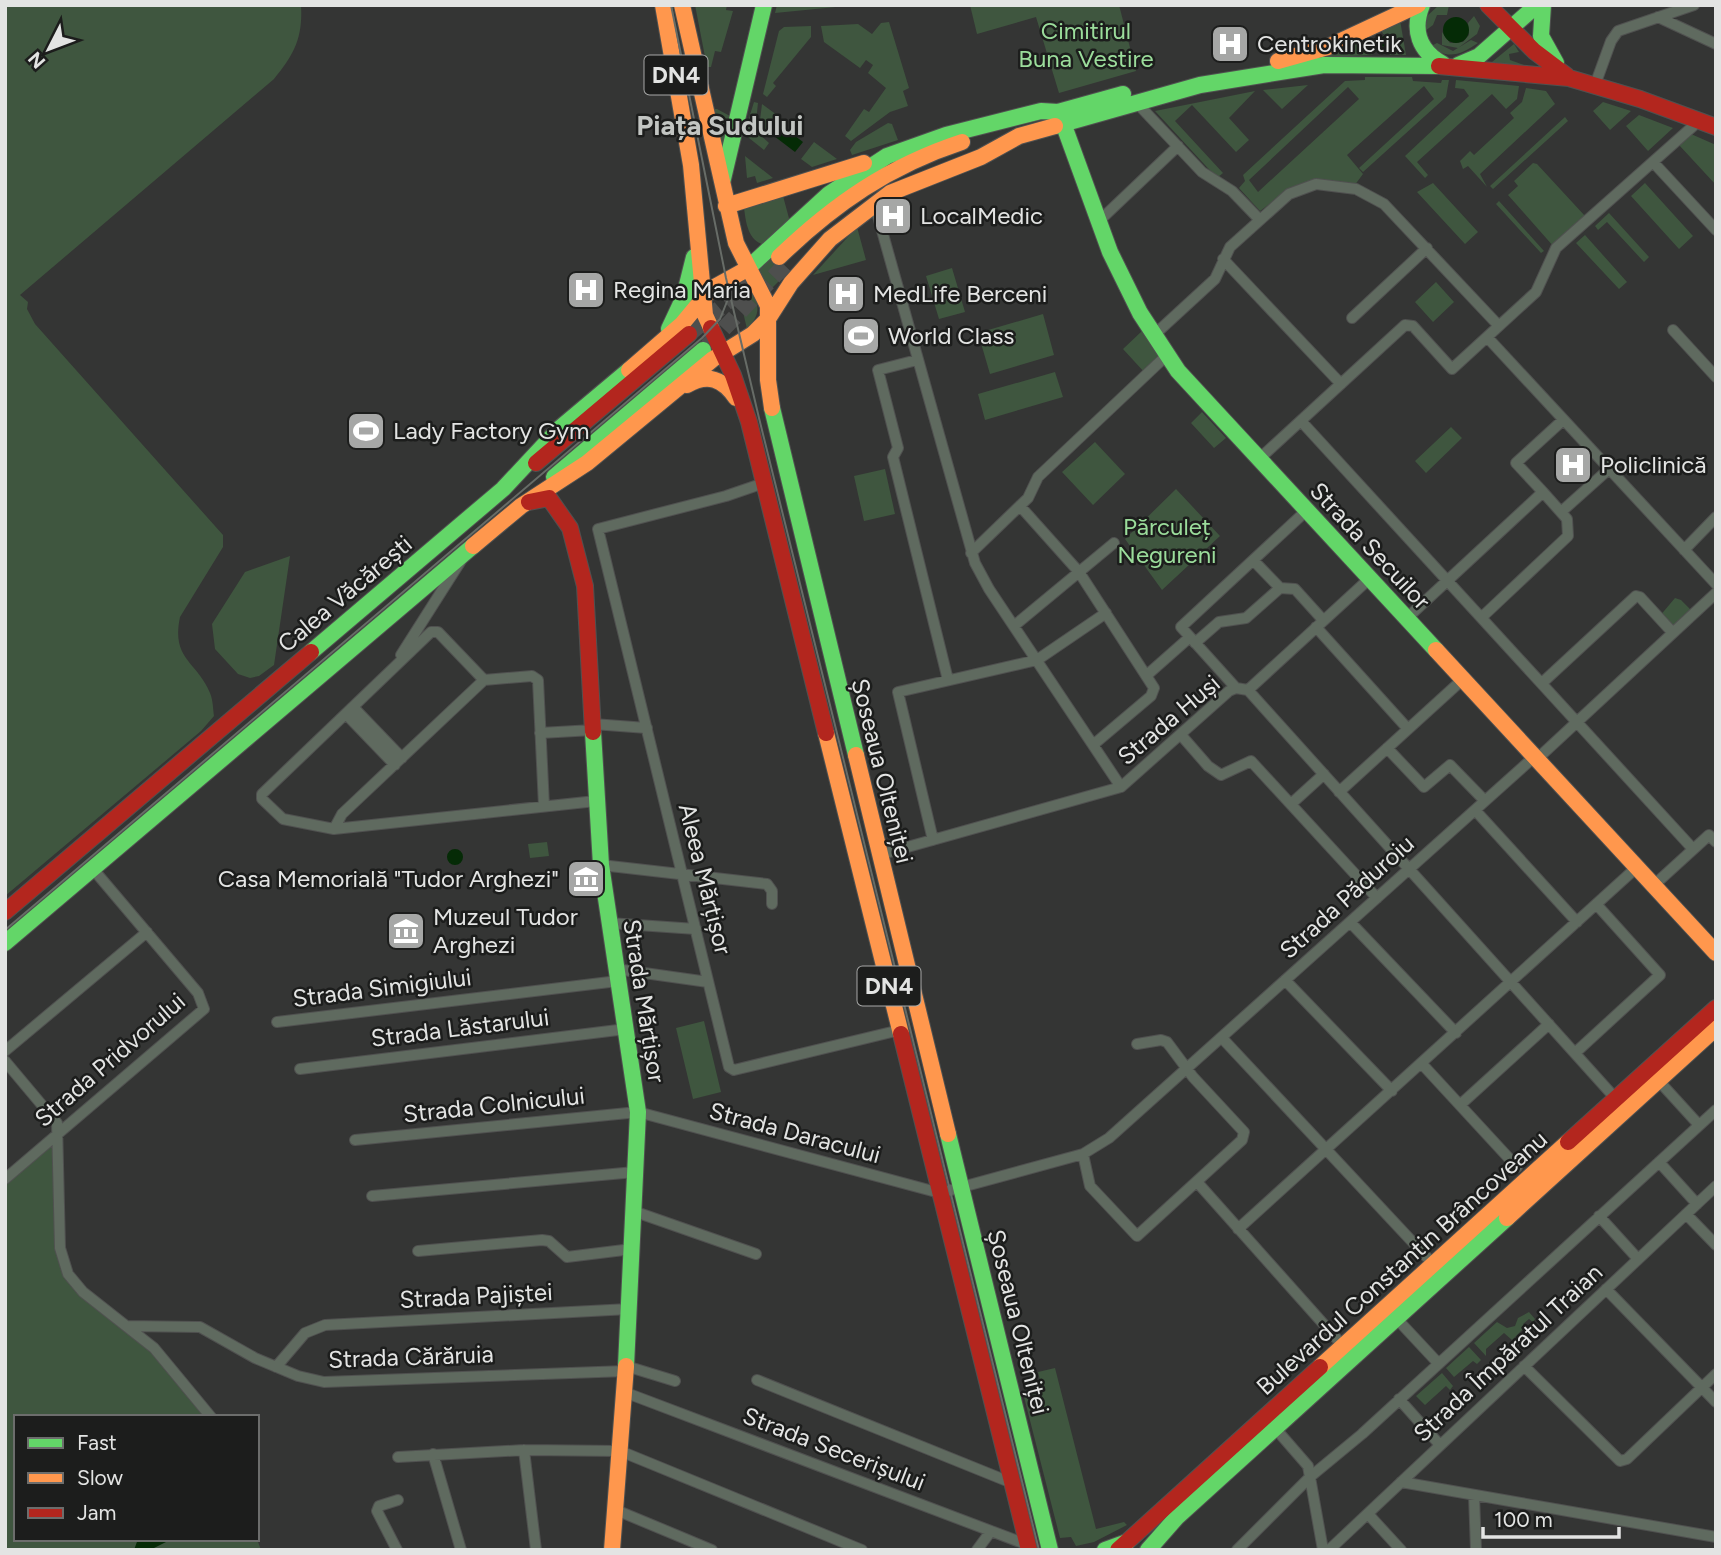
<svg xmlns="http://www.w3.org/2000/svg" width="1721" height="1555" font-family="Figtree,sans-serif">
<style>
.green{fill:#3f563f;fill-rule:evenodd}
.water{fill:#052b06}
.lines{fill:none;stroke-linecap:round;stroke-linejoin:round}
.secondary-tunnel{stroke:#4e4f4e;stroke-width:16;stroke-dasharray:16 8;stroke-linecap:butt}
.street-casing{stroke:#505150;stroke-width:12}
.fast-casing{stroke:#505150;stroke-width:18}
.slow-casing{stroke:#505150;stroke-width:18}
.jam-casing{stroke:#505150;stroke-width:18}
.street{stroke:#5f6a5f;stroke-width:10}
.fast{stroke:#63d668;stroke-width:16}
.slow{stroke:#ff974d;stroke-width:16}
.jam{stroke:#b3261e;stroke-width:16}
.tram{stroke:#676c67;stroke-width:2}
.labels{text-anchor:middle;stroke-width:5;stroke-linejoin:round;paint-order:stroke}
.shield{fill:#1c1d1c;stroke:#a7a8a7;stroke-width:2}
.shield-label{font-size:23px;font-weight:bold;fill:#e3e4e3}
.park-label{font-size:24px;fill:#9bdd9b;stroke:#1c1d1c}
.poi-label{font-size:24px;fill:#e3e4e3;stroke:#1c1d1c;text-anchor:start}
.street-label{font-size:24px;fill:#e3e4e3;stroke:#1c1d1c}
.quarter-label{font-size:28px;font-weight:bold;fill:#c2c5c2;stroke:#1c1d1c}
</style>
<rect width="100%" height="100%" fill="#343534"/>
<path class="green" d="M5,5H301C303,38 294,55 274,79L20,295L28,302L27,309L35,324L223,535V547L180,617C171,660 197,661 210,693C213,700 213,709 214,716L201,731L5,896Z
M695,5H727L726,10L733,11L721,52L715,51L711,67H707Z
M777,5H856L775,13Z
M970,5H1119L1136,71L1059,93L1036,17L977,34Z
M1439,5H1449L1447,15H1437L1433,25L1425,31L1427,16Z
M1474,16L1480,26L1477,34L1458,48L1442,45V32L1450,43L1463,42L1469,35L1468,23Z
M1400,20L1406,55H1390L1389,52L1398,45L1396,36L1383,34L1381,30Z
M889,22L909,88L903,91L908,106L890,112L851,141L845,136L864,109L869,112L886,88L868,73L873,65L866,60L860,68L824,42L821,26L858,24L872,34L881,23Z
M811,26V37L773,83L776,86L767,97L763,94L779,31L784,27Z
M1365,38L1373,40L1368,44L1374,48L1372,55L1325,57Z
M1471,40L1478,43C1462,54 1447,61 1431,46L1437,43L1453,51Z
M1514,44L1519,52L1509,54L1510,60L1532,68L1492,62Z
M1365,77H1412L1413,81L1441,83L1442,80H1449L1446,97L1363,172L1359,168L1434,99L1424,86L1347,155L1363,174L1354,186L1305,183L1290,189L1260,211L1239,188L1245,181L1243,175L1345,81L1365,80ZM1348,87L1359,99L1258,192L1249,180Z
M1456,80L1519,86L1517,99L1506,109L1492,94L1417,162L1428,175L1425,178L1405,156L1469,96L1464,89L1455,88Z
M1308,85L1282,109L1263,90Z
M1526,88L1546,91L1555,104L1480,174L1487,187L1468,166L1463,169L1460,161L1470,151L1474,155L1514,118L1510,113L1522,102Z
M1255,91L1229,118L1249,140L1236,152L1192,105L1175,121L1223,173L1217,178L1155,111Z
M754,102L758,103L755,130L769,143L764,150L744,134Z
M1603,102L1631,111L1610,130L1593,111Z
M762,104L781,118L767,136L759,128Z
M708,109H717L730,116L721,155Z
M1639,115L1673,128L1648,151L1626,126Z
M1565,117L1568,121L1493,189L1490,186Z
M888,123L892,124L898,140L852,155L850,150L856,142Z
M1691,134L1716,145V185L1679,145Z
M814,142L837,159L812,167L801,159Z
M745,156L773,178L757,183L755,176L747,178Z
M1533,163L1537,164L1585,216L1554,247L1508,195L1518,186L1514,181Z
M1433,183L1478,232L1465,244L1417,192Z
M1645,183L1693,236L1679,249L1631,196Z
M783,196L790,222L765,245C748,241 746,223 744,208Z
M1499,201L1544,251L1541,253L1496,204Z
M1609,213L1649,257L1644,262L1607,222L1598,230L1595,226Z
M857,227L866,260L813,275Z
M1585,235L1627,282L1619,289L1576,243Z
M770,256L787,273L770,290L755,269Z
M952,268L965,312L939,319L926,276Z
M736,282L752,289C759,307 761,314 747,329Z
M1436,282L1454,302L1433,322L1415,302Z
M1043,314L1054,355L990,374L978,333Z
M1142,331L1161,358L1145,373L1123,349Z
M1055,372L1063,397L985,420L978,394Z
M1202,412L1226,438L1214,448L1191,423Z
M1451,427L1462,438L1426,473L1415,461Z
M1095,442L1125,474L1093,505L1062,472Z
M885,469L895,514L864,521L854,476Z
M1176,489L1220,536L1162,590L1125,539Z
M290,556L274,665L259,676L250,678L238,674L215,649L212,624L245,572Z
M1675,598L1681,600L1694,613L1673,633L1659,617Z
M547,842L549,856L530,858L528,844Z
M704,1021L721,1092L693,1099L676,1028Z
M53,1138L62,1268L153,1349L212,1417H16V1539H257L261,1550H5V1180Z
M1529,1312L1535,1319L1533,1322L1529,1319L1523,1324L1524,1328L1512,1340L1504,1333L1486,1349V1356L1474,1343L1497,1322L1507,1328L1515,1326L1518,1318Z
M1469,1347L1481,1360L1477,1364L1473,1361L1454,1377L1446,1368Z
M1055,1368L1096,1529L1124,1522L1127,1525L1094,1542L1076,1546L1071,1537L1060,1538L1023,1393L1040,1380L1038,1372Z
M1442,1373L1453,1386L1450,1390L1446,1386L1425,1405L1416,1396Z"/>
<path class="water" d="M1443 30a13 13 0 1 1 26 0a13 13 0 1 1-26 0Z
M1387,34L1394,41L1390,48L1372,44Z
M782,126L803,142L795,152L774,136Z
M447 857a8 8 0 1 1 16 0a8 8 0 1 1-16 0Z
M138,1539H172L150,1550H134Z"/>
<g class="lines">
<path class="secondary-tunnel" d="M689,334L762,273
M707,346L786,264"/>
<defs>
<path id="street" d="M1658,17L1716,44
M1595,85L1611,41L1618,31L1694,5
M1135,101L1202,172L1232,191L1260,220
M1653,162L1716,230
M874,202L975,563L989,589L1121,787
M1097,223L1178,146
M1223,259L1341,384
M1352,318L1427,248
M1673,330L1716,377
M1153,336L1215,279L1230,247L1289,194L1316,184L1356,189L1384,204L1499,326
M1487,337L1716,584
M917,360L878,370L898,448L893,457L948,680
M1301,421L1693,849
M1258,460L1405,325L1413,326L1452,369L1536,292L1556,248L1700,120
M764,483L726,496L598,529L729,1067L734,1070L900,1030
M1020,506L1079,572L1154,688L1151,696L1093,745
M1561,512L1609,469
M1684,550L1716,517
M971,553L1028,498L1038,477L1166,356
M1253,560L1280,588L1295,589L1323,620
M1482,617L1568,536L1567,519L1543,492
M1406,619L1543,492L1516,463L1563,420
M1014,626L1114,543
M1316,627L1408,729
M1195,643L1219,622L1246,618L1280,588
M401,655L462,559
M1147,675L1190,637
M484,680L438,632H431L262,794V799L283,819L334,829L596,801
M484,680L532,676L538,680L544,806
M1542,683L1636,596L1640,597L1673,633
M1236,688L1181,627L1306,511
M1248,690L1616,1099
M353,707L402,758
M346,714L395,765
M593,724L647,728
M540,733L593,730
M1181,735L1208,766L1221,775L1251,761L1377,898
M1387,748L1424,787L1450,765L1485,801
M1536,760L1716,593
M1339,792L1462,680
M1291,804L1324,774
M1475,810L1577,922
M334,829L342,814L484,680
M933,840L898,692L1037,660L1106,613
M879,855L1121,787L1229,691L1236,688L1248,690L1369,579
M601,865L767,884L772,891V904
M1653,886L1709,835L1716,842
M1350,922L1456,1033
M609,923L696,929
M616,969L708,982
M1285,980L1392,1091
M277,1022L618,981
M1222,1038L1434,1265
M5,1051L147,932
M1575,1053L1660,975L1597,905
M5,1061L57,1123L60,1248L68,1274L83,1292L154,1348L211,1417
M1422,1064L1517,1167
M300,1069L626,1029
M1658,1080L1699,1125
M1460,1105L1549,1024
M355,1140L638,1112L940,1193L1083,1154L1109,1138L1534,757
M1083,1154L1090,1186L1137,1236L1242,1140L1244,1132L1193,1077L1167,1042L1161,1040L1137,1044
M1659,1162L1697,1204
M5,1179L204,1009L198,993L93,869
M1197,1182L1344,1347
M372,1196L635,1172
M633,1211L756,1254
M1686,1214L1716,1245
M1599,1216L1638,1259
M1238,1229L1636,868
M418,1251L542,1240L549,1241L567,1257L632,1249
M1606,1289L1716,1402
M1396,1318L1438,1363
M126,1326L200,1327L255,1358L298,1376L324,1382L626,1371
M626,1366L675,1381
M1524,1366L1620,1461L1627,1459L1716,1374
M276,1367L305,1333L325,1325L629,1309
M757,1380L1012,1483
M624,1392L1028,1545
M1399,1399L1440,1445
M1275,1428L1308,1466L1323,1550
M524,1450L536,1550
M433,1454L461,1550
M398,1457L524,1450L620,1451L862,1550
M1401,1482L1716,1537
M1474,1495L1476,1550
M616,1510L712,1550
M1368,1514L1401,1550
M397,1550L377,1511L379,1506L398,1500
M977,1550L991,1531
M1237,1550L1310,1477L1362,1434L1716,1110
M1329,1550L1716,1186"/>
<path id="fast" d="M1422,5C1412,30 1419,51 1443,64
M1543,5L1541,36L1556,63
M1458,65L1479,56L1537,5
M1063,123L1110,252L1140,313L1178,371L1436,650
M1055,126L1200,85L1324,65L1439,66
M723,179L764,5
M747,269L829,194L887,156L946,135L1041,111L1058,112L1123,94
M669,329L684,297L694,257
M772,408L856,755
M554,477L703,350
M311,652L503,489L560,428L629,370
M593,732L601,865L638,1112L626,1366
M5,943L473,546
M948,1134L1050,1550
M1105,1550L1127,1542
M1148,1550L1177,1517L1507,1218"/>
<path id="slow" d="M663,5L691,165L705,315L711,328
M682,5L736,243L768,306V380L772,408
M1278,61L1328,47L1418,5
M726,206L864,163
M779,257C834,204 889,166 962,142
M768,319L791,283L830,239L890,193L981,157L1019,136L1055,126
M629,370L682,324L711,289L747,269
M687,385C708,373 723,379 736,398
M473,546L521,506L587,463L713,359L753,334L768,319
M1436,650L1716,953
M826,733L901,1034
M856,755L948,1134
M1507,1218L1716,1028
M1320,1367L1568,1142
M612,1550L626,1366"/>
<path id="jam" d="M1488,5L1534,51L1567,76
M1439,66L1569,78L1640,99L1716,127
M711,328L733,375L749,422L826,733
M536,463L689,334
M529,502L549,498L570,528L585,586L593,732
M5,912L311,652
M901,1034L1029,1550
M1568,1142L1716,1008
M1118,1550L1320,1367"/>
</defs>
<use href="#street" class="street-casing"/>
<use href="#fast" class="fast-casing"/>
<use href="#slow" class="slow-casing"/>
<use href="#jam" class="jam-casing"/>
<use href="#street" class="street"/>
<use href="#fast" class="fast"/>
<use href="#slow" class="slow"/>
<use href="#jam" class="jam"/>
<path class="tram" d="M671,5L726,278L759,418L1039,1550
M5,930L702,338L720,319L730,294"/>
</g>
<defs>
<symbol id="hospital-square" viewBox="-11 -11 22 22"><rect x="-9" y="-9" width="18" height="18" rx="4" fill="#a6a7a6" stroke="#1c1d1c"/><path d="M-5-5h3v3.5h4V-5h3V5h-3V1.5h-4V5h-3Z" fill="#fff"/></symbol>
<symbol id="stadium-square" viewBox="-11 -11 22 22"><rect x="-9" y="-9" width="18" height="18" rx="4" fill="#a6a7a6" stroke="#1c1d1c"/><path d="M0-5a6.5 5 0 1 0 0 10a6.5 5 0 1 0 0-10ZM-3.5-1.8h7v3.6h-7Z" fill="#fff"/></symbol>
<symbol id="museum-square" viewBox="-11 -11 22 22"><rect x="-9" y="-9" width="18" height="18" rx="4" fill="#a6a7a6" stroke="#1c1d1c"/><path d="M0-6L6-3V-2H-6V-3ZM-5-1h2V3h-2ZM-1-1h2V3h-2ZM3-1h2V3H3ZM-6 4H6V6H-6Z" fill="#fff"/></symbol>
</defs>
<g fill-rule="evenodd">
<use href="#hospital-square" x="1208" y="22" width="44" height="44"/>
<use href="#hospital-square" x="871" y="194" width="44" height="44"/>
<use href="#hospital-square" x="564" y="268" width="44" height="44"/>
<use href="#hospital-square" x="824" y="272" width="44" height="44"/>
<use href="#stadium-square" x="839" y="314" width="44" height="44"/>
<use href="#stadium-square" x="344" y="409" width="44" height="44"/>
<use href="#hospital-square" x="1551" y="443" width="44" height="44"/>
<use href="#museum-square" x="564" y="857" width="44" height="44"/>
<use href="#museum-square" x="384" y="909" width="44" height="44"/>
</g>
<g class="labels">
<g class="shield">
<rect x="644.5" y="55.5" width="63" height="39" rx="5"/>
<rect x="857.5" y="966.5" width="63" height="39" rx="5"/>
</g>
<g class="shield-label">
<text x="676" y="83">DN4</text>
<text x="889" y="994">DN4</text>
</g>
<g class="park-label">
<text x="1086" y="39">Cimitirul<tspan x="1086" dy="28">Buna Vestire</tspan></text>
<text x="1167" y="535">Părculeț<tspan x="1167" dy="28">Negureni</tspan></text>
</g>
<g class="poi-label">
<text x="1257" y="52">Centrokinetik</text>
<text x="920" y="224">LocalMedic</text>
<text x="613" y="298">Regina Maria</text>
<text x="873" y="302">MedLife Berceni</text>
<text x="888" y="344">World Class</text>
<text x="393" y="439">Lady Factory Gym</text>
<text x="1600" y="473">Policlinică</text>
<text x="559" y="887" text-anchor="end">Casa Memorială "Tudor Arghezi"</text>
<text x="433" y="925">Muzeul Tudor<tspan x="433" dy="28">Arghezi</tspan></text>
</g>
<g class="street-label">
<text transform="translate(1370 546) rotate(47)" y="8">Strada Secuilor</text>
<text transform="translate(345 594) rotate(-40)" y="8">Calea Văcărești</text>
<text transform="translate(1169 720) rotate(-40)" y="8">Strada Huși</text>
<text transform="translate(882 771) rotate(76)" y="8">Șoseaua Olteniței</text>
<text transform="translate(705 879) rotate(76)" y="8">Aleea Mărțișor</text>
<text transform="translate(1347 897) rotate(-42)" y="8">Strada Păduroiu</text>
<text transform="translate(382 988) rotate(-7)" y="8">Strada Simigiului</text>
<text transform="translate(644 1001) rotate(81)" y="8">Strada Mărțișor</text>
<text transform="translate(460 1028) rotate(-7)" y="8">Strada Lăstarului</text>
<text transform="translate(110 1060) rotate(-41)" y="8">Strada Pridvorului</text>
<text transform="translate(494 1105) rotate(-6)" y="8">Strada Colnicului</text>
<text transform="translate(795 1133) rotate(15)" y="8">Strada Daracului</text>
<text transform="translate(1402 1263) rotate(-42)" y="8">Bulevardul Constantin Brâncoveanu</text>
<text transform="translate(476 1296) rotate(-3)" y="8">Strada Pajiștei</text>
<text transform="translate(1018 1322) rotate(76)" y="8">Șoseaua Olteniței</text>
<text transform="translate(1508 1353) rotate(-43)" y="8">Strada Împăratul Traian</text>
<text transform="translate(411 1357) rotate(-2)" y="8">Strada Cărăruia</text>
<text transform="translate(834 1449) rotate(21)" y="8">Strada Secerișului</text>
</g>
<g class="quarter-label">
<text x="720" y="135">Piața Sudului</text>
</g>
</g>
<rect width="1721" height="1555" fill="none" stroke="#e3e4e3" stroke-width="14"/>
<rect x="14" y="1415" width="245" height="126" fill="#1c1d1c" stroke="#6c6d6c" stroke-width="2"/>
<rect x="28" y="1438" width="35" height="10" fill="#63d668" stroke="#6c6d6c" stroke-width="2"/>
<text x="77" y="1450" font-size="21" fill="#e3e4e3">Fast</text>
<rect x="28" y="1473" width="35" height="10" fill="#ff974d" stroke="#6c6d6c" stroke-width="2"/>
<text x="77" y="1485" font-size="21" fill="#e3e4e3">Slow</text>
<rect x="28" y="1508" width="35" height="10" fill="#b3261e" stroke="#6c6d6c" stroke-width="2"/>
<text x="77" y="1520" font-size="21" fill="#e3e4e3">Jam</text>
<g transform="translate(49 49) rotate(228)" stroke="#1c1d1c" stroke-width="5" paint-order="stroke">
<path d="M0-5L12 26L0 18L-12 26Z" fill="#e3e4e3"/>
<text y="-10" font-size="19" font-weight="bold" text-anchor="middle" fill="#e3e4e3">N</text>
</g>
<path d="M1483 1527v10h136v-10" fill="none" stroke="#e3e4e3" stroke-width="3.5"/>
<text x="1494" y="1527" font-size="21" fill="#e3e4e3" stroke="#1c1d1c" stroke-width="5" paint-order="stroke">100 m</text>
</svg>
